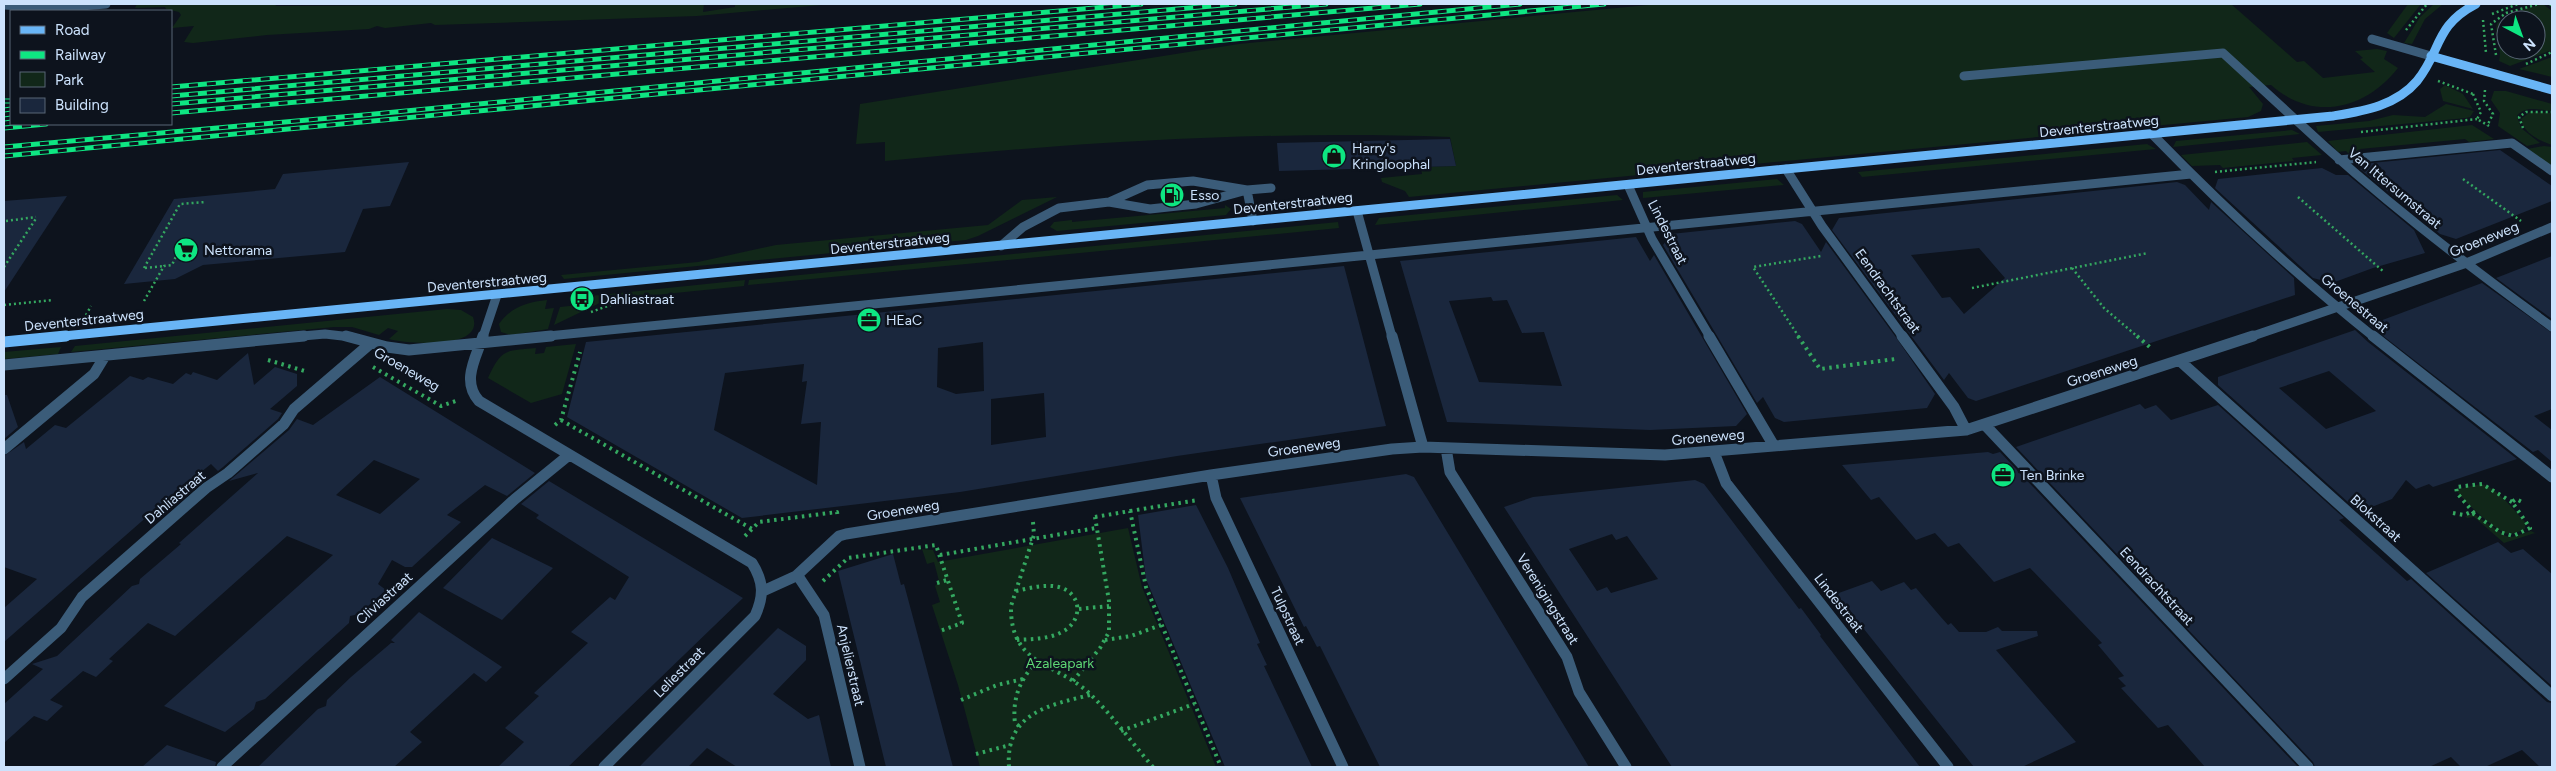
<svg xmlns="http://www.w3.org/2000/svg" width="2556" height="771" font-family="Figtree,sans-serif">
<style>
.green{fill:#112719;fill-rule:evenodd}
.building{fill:#1a273d;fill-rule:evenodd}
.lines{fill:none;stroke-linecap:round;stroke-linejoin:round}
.path-far1{stroke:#34a860;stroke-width:2.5;stroke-dasharray:2 3;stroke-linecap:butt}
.path{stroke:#34a860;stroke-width:4;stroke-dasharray:2.5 4.5;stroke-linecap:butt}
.lane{stroke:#3b5c79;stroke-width:9}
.street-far1{stroke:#3b5c79;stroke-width:9}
.street{stroke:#3b5c79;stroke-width:11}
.secondary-far1{stroke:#69b5f6;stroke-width:9}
.secondary{stroke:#69b5f6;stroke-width:11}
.rail-casing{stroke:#0ee682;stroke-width:5}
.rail{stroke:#0d131d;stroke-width:3;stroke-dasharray:9;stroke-linecap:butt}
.labels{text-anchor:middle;stroke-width:5;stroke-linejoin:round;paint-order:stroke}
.street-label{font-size:14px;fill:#cce2fc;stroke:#0d131d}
.poi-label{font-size:14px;fill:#cce2fc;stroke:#0d131d;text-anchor:start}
.park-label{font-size:14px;fill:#5ed674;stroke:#0d131d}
</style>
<rect width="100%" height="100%" fill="#0d131d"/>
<path class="green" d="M137,4H275L276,6L704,4L703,12L735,7V5L741,4H833L697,16L435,25L431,23L385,28L377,26L369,29L267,35L193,43L184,42L194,26L172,28L181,15L179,12L166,9L165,7L135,8Z
M1659,4H2231L2297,62L2304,61L2323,78L2375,72L2360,59L2363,58L2355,51L2377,49L2387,51L2384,59L2398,68C2365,110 2313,122 2271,85L2249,87L2263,104L2261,111L2248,117L1409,197L1405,191L1382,182L1381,178L1422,174L1421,167L1456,166L1450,137C1262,130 1072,143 885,161V142L856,144L860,104L1239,44Z
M2408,4H2421L2394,38L2387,33Z
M2434,4H2443L2425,19L2412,44L2404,43L2420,17Z
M2543,4L2552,11V50L2510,66L2499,61C2503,48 2493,35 2497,23L2522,10ZM2506,20H2536V50H2506Z
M2552,57V77L2519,69Z
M2445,85L2463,94L2473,109L2443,101L2440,89Z
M2494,91H2506L2552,104V111C2540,110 2525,105 2517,116L2521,128L2540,143L2527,146L2498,126L2500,113L2491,100Z
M2446,104L2474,111L2470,117L2466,118L2318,132L2316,126L2369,121L2393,115L2425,117Z
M2530,112L2552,113V145C2540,141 2523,133 2521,119Z
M2472,125L2494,139L2469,142L2465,139L2360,149L2363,153L2349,154L2346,151L2338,152L2328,141Z
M2292,130L2300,134L2173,147L2176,141Z
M2307,142L2322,155L2292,158L2294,161L2223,168L2220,165L2192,166L2181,155Z
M2147,144L2156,149L1862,177L1858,172Z
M2544,146L2552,147V167L2527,149Z
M1777,179L1784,185L1643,198V192Z
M1617,195L1623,200L1375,225L1379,218Z
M1057,197L978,236L966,240L564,279L561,275L698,262L776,245L988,225L1022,200Z
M1334,200L1335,204L1278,210L1270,206Z
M1225,205L1231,209L1226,215L1057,231L1050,227L1054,222L1072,220V222L1225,208Z
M1338,222L1339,228L748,285L749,280Z
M745,280L744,286L606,300L554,325L560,307L588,304L590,296Z
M547,300L545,309L554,308L548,329L511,335L501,332L499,324C511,307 527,302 547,300Z
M447,309L461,310L473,317C485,350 406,344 389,339L398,331L388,328L379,335L352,327H334L71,352L75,346Z
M576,344L562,394L531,403L488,378C502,348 505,351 536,348L535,354L544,353L546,347Z
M61,347L58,354L4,359V352Z
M2481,484C2495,486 2515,511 2525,522V529C2520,531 2514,534 2509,534C2499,534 2463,501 2457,491L2463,488Z
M2474,514L2506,536L2512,537L2531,531L2539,535L2535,533L2504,543L2474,517L2467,518L2465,516Z
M1128,528L1142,587L1216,767H980L958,685L932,605L940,602L935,586L939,581L934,562L927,564L922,549L933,550L938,562Z"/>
<path class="building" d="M1450,139L1456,166L1279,171L1277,143Z
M2500,150L2552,186V201L2456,239L2440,234L2360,169L2362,164Z
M409,162L390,206L363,209L345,252L203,265L175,279L124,284L174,199L275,189L283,174Z
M2322,168L2336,175H2348L2414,230L2425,253L2373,268L2332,283L2313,278L2215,188L2218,179Z
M2177,182L2185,185L2209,210L2211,202L2294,278L2295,295L1976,401L1968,398L1949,373L1944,380L1832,230L1839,218ZM1979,248L2005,278L1964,314L1950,297L1942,298L1911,255Z
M67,196L4,292V201Z
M1795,221L1802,224L1821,252L1826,242L1895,336L1935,394L1927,408L1784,422L1775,418L1763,397L1757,403L1663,245L1671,234Z
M1636,237L1650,261L1654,255L1747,414L1736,426L1650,430L1447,422L1400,261ZM1491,297L1493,301L1507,300L1522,333L1544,332L1562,386L1479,382L1449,301Z
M2552,256V319L2496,278Z
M1344,266L1386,426L1177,456L960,492L742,518L567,417L586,342ZM983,342L984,391L956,394L937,387L938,348ZM804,364L802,382L807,381L801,424L821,422L817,485L714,430L725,373ZM1044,393L1046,437L991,445V399Z
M2482,283L2552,333V409L2534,416L2552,430V462L2538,450L2533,452L2369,325Z
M2355,330L2368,342L2517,459L2433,487L2429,484L2416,489L2406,480L2392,499L2359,512L2218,385V377ZM2329,371L2376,411L2326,429L2279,388Z
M248,353L254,385L275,367L297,374V386L270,409L282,413L278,419L223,467L218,471L211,464L166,500L4,642V608L37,579L4,567V456L24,442L26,449L55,425L66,428L130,376L143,380L148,377L173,384L186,373L191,375L193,372L217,380Z
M380,377L535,473L507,496L485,485L447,515L461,522L412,567H405L392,560L378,584L386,590L359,614L350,616L349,623L265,699L256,702L254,709L225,732L164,706L333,555L287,536L175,636L148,623L109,659L113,661L96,677L83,671L50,700L63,706L47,721L34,716L4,743V704L43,669L32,664L57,656L132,586L139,584L140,579L181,544L179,543L258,473L229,481L289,430L297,419L313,425ZM374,460L420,479L380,514L336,495Z
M4,395H7L18,427L4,439Z
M2140,404L2145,409L2156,405L2171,420L2218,405L2344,518L2339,520L2407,581L2411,579L2547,702L2552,703V767H2540L2522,750L2485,767H2461L2451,757L2429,767H2315L2313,762L2016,447Z
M1988,452L1993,454L2000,452L2298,767H2205L2168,725L2158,728L2121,688L2126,686L2118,678L2124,676L2098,645L2102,643L2030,568L1994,582L1959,543L1948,547L1935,533L1916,540L1879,497L1871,500L1842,465Z
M1406,474L1414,477L1589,767H1380L1320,646L1317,647L1306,626L1304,627L1240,498Z
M1695,480L1704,484L1799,609L1801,608L1821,635L1820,636L1920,767H1672L1504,507L1533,497ZM1612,534L1616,540L1627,536L1658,579L1611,593L1607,587L1597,591L1569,549Z
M549,481L743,598L568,767H498L524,742L505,728L539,696L534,693L588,643L571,632L610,597L615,600L629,577L536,518L539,515L521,504Z
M1196,505L1228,568L1260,643L1257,644L1267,665L1264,666L1312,767H1225L1146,579L1138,515Z
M492,538L553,568L502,620L443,588Z
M2498,542L2511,553L2523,549L2552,574V686L2426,573Z
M893,554L901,585L904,584L953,767H886L838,571Z
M1872,581L1881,591L1904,582L1911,590L1916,588L1940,616L1948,625L1951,623L1959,632H1986L1998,627L2002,631H2037L2038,636L1996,650L2076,742L2022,767H1974L1836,594Z
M419,612L502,667L486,682L474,673L410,732L422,742L394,767H258L318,709L326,706L327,700L351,677L391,643H395L391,640Z
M778,628L806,646V660L773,694L808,719L819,715L831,767H737L707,748L688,767H639Z
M167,745L216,762L215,767H142Z"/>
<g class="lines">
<path class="path-far1" d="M2550,4L2552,6
M2492,14L2518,4
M2483,20L2486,53
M2406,30L2427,4
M2496,55L2491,24L2506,13L2539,4
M2526,64L2552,52
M2438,81L2473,94
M2485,90L2484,101L2493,114L2487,126
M2473,94L2481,112L2477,119L2489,126
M2523,128L2519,117L2526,112H2552
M2361,132L2477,119
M2215,172L2316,162
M2463,179L2521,221
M2298,197L2384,272
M6,221L36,217
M4,267L37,217
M144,268L180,204L206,202
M145,268L164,266
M2072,268L2104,308L2138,337
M1972,288L2148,253
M144,301L164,266L172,265L177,254
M4,305L53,300
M591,312L616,303
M86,315L91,306
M1799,337L1753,267L1821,256"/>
<path class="path" d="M1798,336L1820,369L1895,359
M2137,336L2152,349
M268,360L308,372
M373,367L441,406L456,401
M561,420L752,529
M555,425L561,420L580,352
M1130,511L1198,500
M2453,513L2464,515L2471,512L2500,532L2513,536L2530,528L2512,502L2516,499L2524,503
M2474,513L2457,493L2456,487L2482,484L2512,502
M1095,517L1130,511L1146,587L1221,767
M1033,522L1034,535L1011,606C1010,667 1057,662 1090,694C1113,716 1132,743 1153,767
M745,536L759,522L837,512L838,518
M940,555L1096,528
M823,581L848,558L936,545L962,623L940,631
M937,583L947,580
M1016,591C1030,588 1048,583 1062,588C1083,596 1082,622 1062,632C1049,639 1032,639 1017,640
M1079,609L1109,606
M1105,640L1131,636L1161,625
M1073,681L1100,648L1109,632V601L1095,517
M961,700L997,685L1023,679
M1019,726L1015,723C1012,699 1020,678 1038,661
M1121,731L1194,704
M976,754L1010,745
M1009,767C1005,713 1049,705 1090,695"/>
<path class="lane" d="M4,5L55,8L106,4
M2372,39L2431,56
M1964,76L2223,53L2296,120
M1193,181L1247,190L1196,204L1150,209L1109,202L1147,185Z
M1253,221L1247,190L1271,188
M1001,246L1023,227L1059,208L1109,202"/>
<path class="street-far1" d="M2296,120C2376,195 2463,262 2552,327
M2152,134C2222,206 2296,275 2374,337
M2339,160L2512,143L2552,171
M1786,169L1822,226L1903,337
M1628,185L1652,239L1710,337
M1357,211L1392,337
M291,337L325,334L351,337
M483,337L497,295
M538,337L2191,174
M2250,337L2464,264L2552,227"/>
<path class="street" d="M346,336L387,347L409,350L551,336
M483,336C476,358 461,381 479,401L752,563C764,582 764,596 755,616L604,767
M1392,336L1423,447
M1709,336L1774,446
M1902,336L1954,407L1966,430
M2373,336L2552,477
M2180,361L2552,696
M4,365L304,336
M1985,425L2308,767
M1446,448L1450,472L1567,657L1579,692L1626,767
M4,449L94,374L105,356
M1714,452L1726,483L1948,767
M1211,475L1216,498L1343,767
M798,576L824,615L860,767
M763,591L796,576L839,536L846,534L1211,475L1392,449L1423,447L1665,455L1966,430L2253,336
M4,679L61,628L82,597L206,488L228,473L284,424L294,409L371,343
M222,767L515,499L569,455"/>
<path class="secondary-far1" d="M2431,56L2552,90
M53,337L2333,116C2363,111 2396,106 2417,81C2442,50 2434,26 2476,4"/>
<path class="secondary" d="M4,342L66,336"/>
<defs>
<path id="rail" d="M171,87L1141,4
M171,96L1235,4
M4,101H11
M171,104L1326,4
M4,110L11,109
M171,113L1420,4
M4,119L11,118
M4,128L46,124
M4,147L364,115L1520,4
M4,156L1604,4"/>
</defs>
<use href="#rail" class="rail-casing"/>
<use href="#rail" class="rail"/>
</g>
<defs>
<symbol id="shop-disc" viewBox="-11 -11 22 22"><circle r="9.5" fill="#0ee682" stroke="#0d131d"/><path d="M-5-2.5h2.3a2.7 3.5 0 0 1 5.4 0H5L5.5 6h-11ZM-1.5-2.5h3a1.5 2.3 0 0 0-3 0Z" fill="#111"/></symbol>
<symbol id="fuel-disc" viewBox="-11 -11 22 22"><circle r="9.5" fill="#0ee682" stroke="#0d131d"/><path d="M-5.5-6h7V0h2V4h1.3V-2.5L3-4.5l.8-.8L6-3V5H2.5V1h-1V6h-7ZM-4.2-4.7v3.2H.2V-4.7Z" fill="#111"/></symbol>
<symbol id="supermarket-disc" viewBox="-11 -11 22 22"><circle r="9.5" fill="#0ee682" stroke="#0d131d"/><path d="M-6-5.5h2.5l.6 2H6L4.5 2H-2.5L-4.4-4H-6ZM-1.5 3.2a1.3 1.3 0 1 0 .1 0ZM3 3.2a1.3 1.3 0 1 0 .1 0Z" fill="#111"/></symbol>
<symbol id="bus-disc" viewBox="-11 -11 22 22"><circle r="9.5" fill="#0ee682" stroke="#0d131d"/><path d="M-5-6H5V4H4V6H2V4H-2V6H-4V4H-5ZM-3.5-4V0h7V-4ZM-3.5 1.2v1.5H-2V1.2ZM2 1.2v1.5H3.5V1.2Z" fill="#111"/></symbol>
<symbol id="office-disc" viewBox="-11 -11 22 22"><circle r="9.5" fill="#0ee682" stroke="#0d131d"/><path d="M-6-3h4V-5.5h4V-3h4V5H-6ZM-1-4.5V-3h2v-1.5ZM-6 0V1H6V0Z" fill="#111"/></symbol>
</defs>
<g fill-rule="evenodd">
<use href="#shop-disc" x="1320" y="142" width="28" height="28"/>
<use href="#fuel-disc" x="1158" y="181" width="28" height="28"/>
<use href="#supermarket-disc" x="172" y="236" width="28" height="28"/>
<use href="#bus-disc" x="568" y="285" width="28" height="28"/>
<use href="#office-disc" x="855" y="306" width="28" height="28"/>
<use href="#office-disc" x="1989" y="461" width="28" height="28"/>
</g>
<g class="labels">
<g class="street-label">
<text transform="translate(2099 126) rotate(-6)" y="5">Deventerstraatweg</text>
<text transform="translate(1696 164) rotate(-6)" y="5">Deventerstraatweg</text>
<text transform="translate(2395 188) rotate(40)" y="5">Van Ittersumstraat</text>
<text transform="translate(1293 203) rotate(-6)" y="5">Deventerstraatweg</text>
<text transform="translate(1668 232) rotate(63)" y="5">Lindestraat</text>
<text transform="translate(2484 239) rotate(-22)" y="5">Groeneweg</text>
<text transform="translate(890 243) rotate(-6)" y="5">Deventerstraatweg</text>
<text transform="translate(487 282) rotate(-5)" y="5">Deventerstraatweg</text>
<text transform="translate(1888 291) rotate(54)" y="5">Eendrachtstraat</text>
<text transform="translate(2355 303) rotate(40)" y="5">Groenestraat</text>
<text transform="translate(84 320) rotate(-6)" y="5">Deventerstraatweg</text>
<text transform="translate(407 369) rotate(30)" y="5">Groeneweg</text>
<text transform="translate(2102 371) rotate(-18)" y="5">Groeneweg</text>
<text transform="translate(1708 437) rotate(-5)" y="5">Groeneweg</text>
<text transform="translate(1304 447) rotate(-8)" y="5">Groeneweg</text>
<text transform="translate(175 497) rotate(-40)" y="5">Dahliastraat</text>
<text transform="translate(903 510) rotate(-9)" y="5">Groeneweg</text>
<text transform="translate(2376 518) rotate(42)" y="5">Blokstraat</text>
<text transform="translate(2157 586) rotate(47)" y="5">Eendrachtstraat</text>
<text transform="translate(384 598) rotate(-42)" y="5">Cliviastraat</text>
<text transform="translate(1548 599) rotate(58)" y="5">Verenigingstraat</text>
<text transform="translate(1839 603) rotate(52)" y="5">Lindestraat</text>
<text transform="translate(1288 616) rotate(65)" y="5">Tulpstraat</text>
<text transform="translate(851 665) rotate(77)" y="5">Anjelierstraat</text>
<text transform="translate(679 672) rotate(-45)" y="5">Leliestraat</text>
</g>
<g class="poi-label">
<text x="1352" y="153">Harry's<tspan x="1352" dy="16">Kringloophal</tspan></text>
<text x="1190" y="200">Esso</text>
<text x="204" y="255">Nettorama</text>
<text x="600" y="304">Dahliastraat</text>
<text x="886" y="325">HEaC</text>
<text x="2020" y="480">Ten Brinke</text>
</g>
<g class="park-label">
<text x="1060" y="668">Azaleapark</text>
</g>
</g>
<rect width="2556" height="771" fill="none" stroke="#cce2fc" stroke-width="10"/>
<rect x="10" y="10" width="162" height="115" fill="#0d131d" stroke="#596676"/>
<rect x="20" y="26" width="25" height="8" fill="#69b5f6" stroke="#596676"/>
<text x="55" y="35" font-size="15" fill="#cce2fc">Road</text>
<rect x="20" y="51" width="25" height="8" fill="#0ee682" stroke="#596676"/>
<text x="55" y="60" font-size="15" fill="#cce2fc">Railway</text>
<rect x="20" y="72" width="25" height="15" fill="#112719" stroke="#596676"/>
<text x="55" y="85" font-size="15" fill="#cce2fc">Park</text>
<rect x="20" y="98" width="25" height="15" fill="#1a273d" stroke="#596676"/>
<text x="55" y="110" font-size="15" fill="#cce2fc">Building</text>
<g transform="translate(2521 35) rotate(139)"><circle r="24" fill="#0d131d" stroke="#596676"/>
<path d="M0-4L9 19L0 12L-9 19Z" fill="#0ee682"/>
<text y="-8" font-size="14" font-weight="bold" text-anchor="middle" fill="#cce2fc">N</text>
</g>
</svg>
